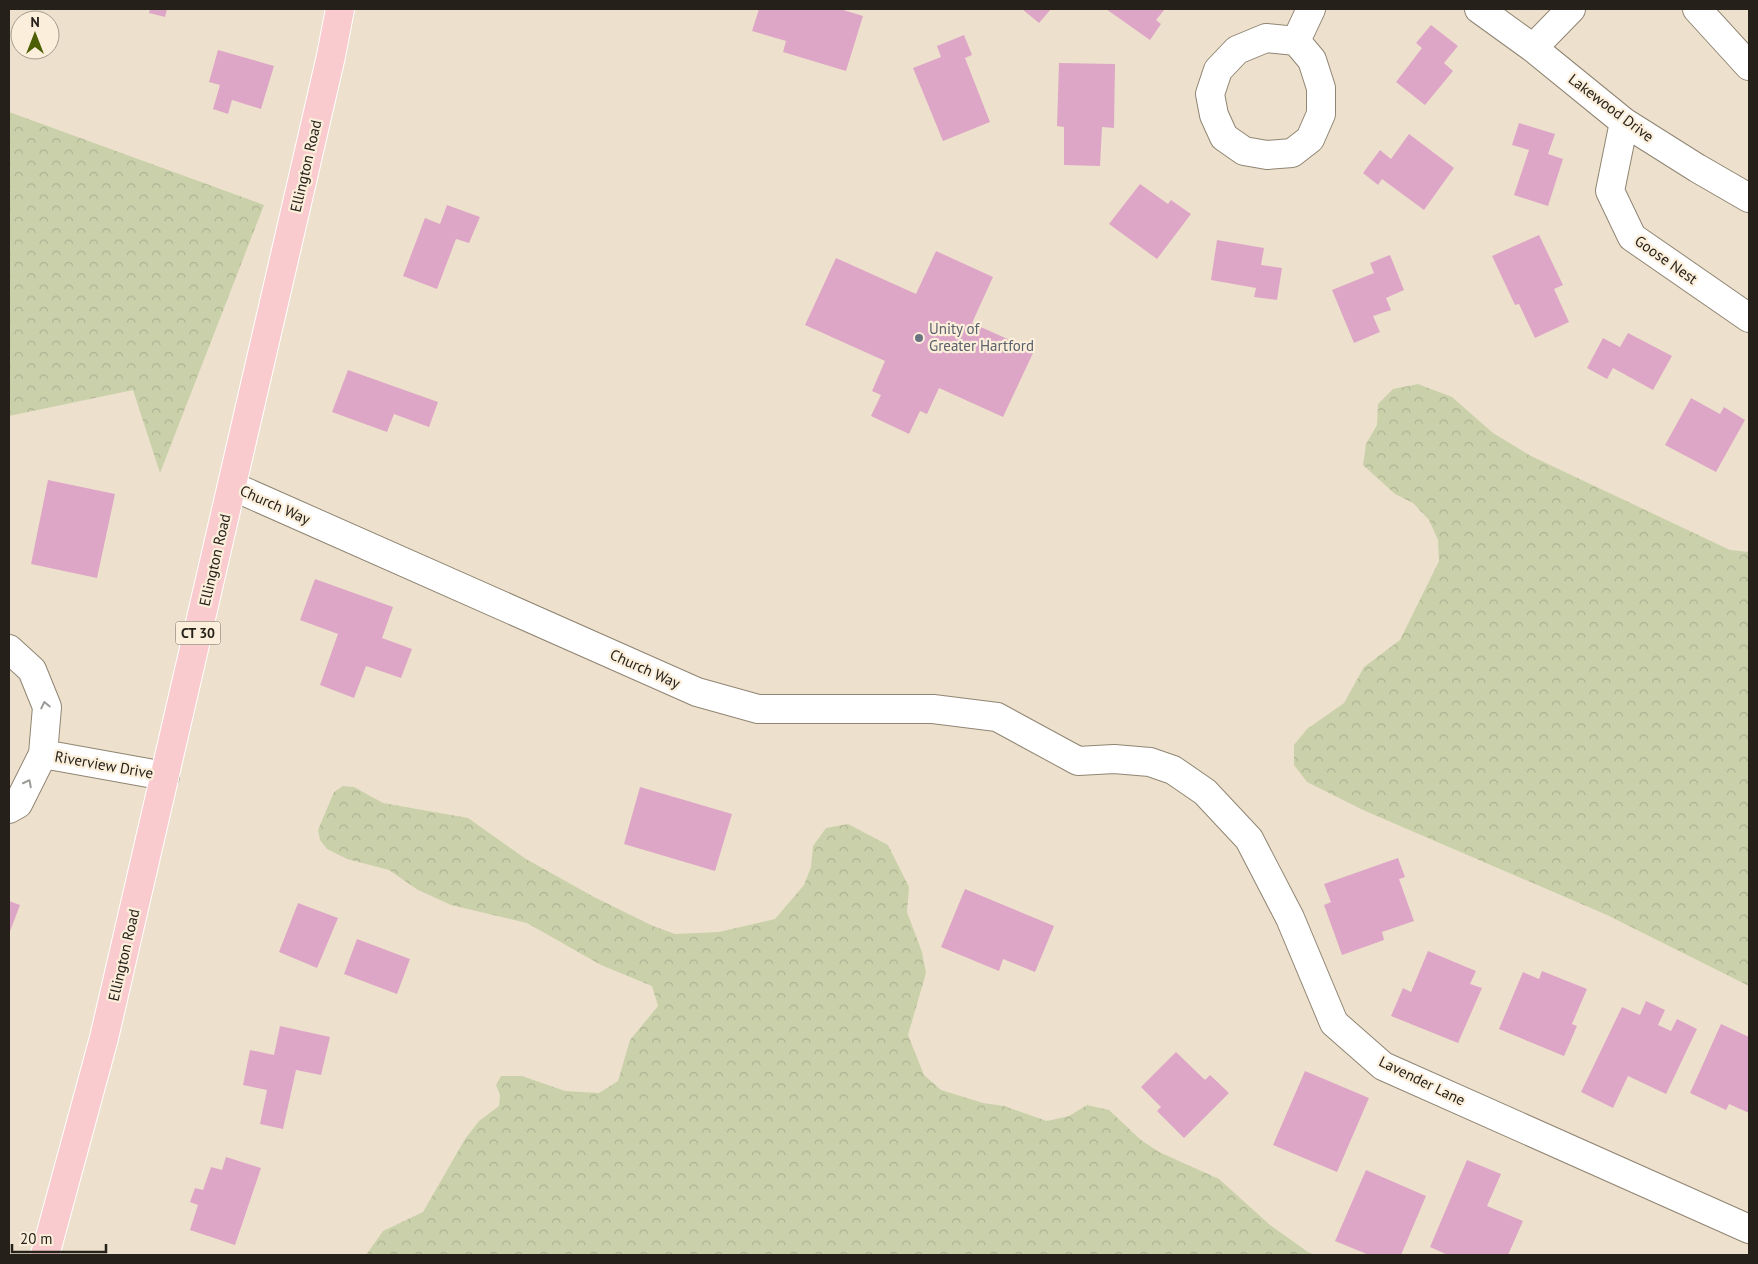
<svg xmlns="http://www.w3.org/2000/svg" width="1758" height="1264" font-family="'PT Sans',sans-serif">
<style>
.forest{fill:url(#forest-crowns)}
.building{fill:#dea6c6}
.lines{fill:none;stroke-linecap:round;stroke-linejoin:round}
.street-casing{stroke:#908573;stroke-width:30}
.primary-casing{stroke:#fff;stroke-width:30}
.street{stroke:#fff;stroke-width:28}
.primary{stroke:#facbce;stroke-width:28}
.oneway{stroke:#9d9b98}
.worship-dot{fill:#6b7280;stroke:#fbeeda;stroke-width:2}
.labels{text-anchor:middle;stroke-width:4.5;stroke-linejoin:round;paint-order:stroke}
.shield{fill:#fbeeda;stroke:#655e54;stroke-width:1}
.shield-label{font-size:14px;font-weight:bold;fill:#25211a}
.street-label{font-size:15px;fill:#25211a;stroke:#fbeeda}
.worship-label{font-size:15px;fill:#5b616d;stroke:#fbeeda;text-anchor:start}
</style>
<defs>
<pattern id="forest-crowns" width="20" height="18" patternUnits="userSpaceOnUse" patternTransform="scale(1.25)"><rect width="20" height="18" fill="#cad1aa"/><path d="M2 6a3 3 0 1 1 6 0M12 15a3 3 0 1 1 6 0" fill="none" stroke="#adb392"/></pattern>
</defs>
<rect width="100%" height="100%" fill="#ede1cd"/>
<path class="forest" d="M9,112L264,205L160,473L133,390L9,416Z
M1418,384L1452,397L1493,433L1531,456L1730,550L1749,552V986L1607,915L1363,810L1307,782L1294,765V745L1307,729L1344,703L1364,667L1400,640L1439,561L1438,540L1429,520L1413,503L1395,494L1363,465L1366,444L1377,425L1378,404L1393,389Z
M343,786L354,787L383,803L468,818L526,859L594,897L653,926L675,934L719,932L775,919L804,885L811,867L813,846L826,828L848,824L888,845L909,887L907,912L922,952L926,973L908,1035L924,1075L941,1090L983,1103L1004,1106L1047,1121L1069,1116L1087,1105L1109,1110L1141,1140L1159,1152L1219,1179L1270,1225L1308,1252L1316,1255H366L383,1231L423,1212L465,1139L479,1121L499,1106L500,1095L496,1085L501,1076H522L565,1091L599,1093L618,1081L630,1040L658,1006L652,986L601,965L527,923L451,905L418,890L389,870L347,859L327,849L320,840L318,830L334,792Z"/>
<path class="building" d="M150,9H167L165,17L149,13Z
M759,9H840L863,16L846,71L783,52L786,41L752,31Z
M1022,9H1051L1039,23Z
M1106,9H1165L1156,20L1161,24L1150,40Z
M1431,25L1458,46L1444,63L1453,71L1425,105L1396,82L1422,48L1416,43Z
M964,35L972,55L965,58L990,122L943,141L913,68L941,57L937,46Z
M218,50L274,66L261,109L232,100L228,114L213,109L220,85L209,82Z
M1059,63L1115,64L1114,128L1102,127L1100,166L1064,165V127L1057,126Z
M1519,123L1555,134L1548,154L1563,159L1548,206L1514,195L1529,150L1512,145Z
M1409,134L1454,168L1424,210L1382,179L1378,185L1363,173L1380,150L1391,159Z
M1140,184L1168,204L1171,200L1191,214L1157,259L1109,224Z
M447,205L480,217L469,243L456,239L437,289L403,276L425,218L440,224Z
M1539,235L1563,285L1554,289L1569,322L1535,338L1519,304L1515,305L1492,256Z
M1217,240L1264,248L1261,265L1282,268L1277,300L1254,297L1256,288L1211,280Z
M936,251L993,277L972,323L1034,351L1003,417L939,388L927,414L920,411L909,434L871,416L881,395L872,391L885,361L805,325L836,258L916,294Z
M1390,255L1404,290L1386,298L1391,310L1373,316L1380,332L1354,343L1332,290L1374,273L1370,263Z
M1628,333L1672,356L1653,390L1613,368L1607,379L1587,368L1603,338L1620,347Z
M348,370L438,402L429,427L394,414L387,432L332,412Z
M1691,398L1720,414L1724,407L1745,420L1716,472L1665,445Z
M48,480L115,494L97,578L31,564Z
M315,579L393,607L382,638L412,649L401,678L366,666L354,698L320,685L338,634L300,620Z
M640,787L732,814L715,871L624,844Z
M1398,858L1405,877L1399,879L1414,921L1382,932L1384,940L1342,955L1324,905L1331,902L1324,884Z
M965,889L1054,926L1035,972L1003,959L999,971L941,947Z
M9,901L20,905L9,934Z
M298,903L338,918L317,968L279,952Z
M357,939L410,959L397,994L344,974Z
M1428,951L1476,971L1470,984L1482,988L1458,1043L1391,1016L1403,988L1411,992Z
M1542,971L1587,989L1572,1024L1577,1026L1564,1056L1499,1029L1523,972L1539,979Z
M1646,1001L1665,1010L1658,1025L1671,1031L1677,1019L1697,1029L1666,1094L1628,1076L1613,1108L1581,1092L1622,1007L1640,1015Z
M1721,1024L1749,1037V1113L1729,1104L1726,1110L1690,1093Z
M280,1026L330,1037L321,1075L296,1070L283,1129L260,1124L267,1090L243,1085L250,1050L274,1055Z
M1176,1052L1205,1080L1210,1075L1229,1093L1184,1138L1157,1111L1161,1107L1141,1087Z
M1305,1071L1369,1098L1337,1172L1273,1145Z
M226,1157L261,1168L235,1245L190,1230L198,1205L190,1202L195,1188L203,1190L211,1167L222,1170Z
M1467,1160L1501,1174L1487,1206L1523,1221L1508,1255H1448L1430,1247Z
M1366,1170L1426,1196L1401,1255H1369L1335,1241Z"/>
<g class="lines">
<defs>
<path id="street" d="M1479,9L1533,48L1624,122L1697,168L1749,198
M1697,9L1749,66
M1266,38L1296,41L1312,60L1321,88V114L1310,139L1292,153L1267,155L1244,151L1224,137L1214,115L1210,94L1218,70L1237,50Z
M1296,41L1311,9
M1533,48L1571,9
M1624,122L1610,191L1632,237L1749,318
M232,486L697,692L758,709H933L997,717L1078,761L1114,759L1150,762L1173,770L1205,792L1249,839L1290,918L1334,1023L1383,1066L1749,1229
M9,649L32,670L47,707L43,754L18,804L9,809
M43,754L165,776"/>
<path id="primary" d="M45,1255L104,1038L331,56L340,9"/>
</defs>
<use href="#street" class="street-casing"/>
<use href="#primary" class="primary-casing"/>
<use href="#street" class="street"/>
<use href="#primary" class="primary"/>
</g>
<defs><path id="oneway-chevron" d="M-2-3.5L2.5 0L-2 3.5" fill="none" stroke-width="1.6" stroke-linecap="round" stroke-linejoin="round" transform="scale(1.25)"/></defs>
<g class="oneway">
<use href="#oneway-chevron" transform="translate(45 705) rotate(-102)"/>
<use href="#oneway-chevron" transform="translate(28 783) rotate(-63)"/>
</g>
<circle class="worship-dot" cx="919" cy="338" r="5"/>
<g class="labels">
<rect class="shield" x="175.5" y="621.5" width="45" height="23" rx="4"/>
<g class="shield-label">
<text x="198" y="638">CT 30</text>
</g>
<g class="street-label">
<text transform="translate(1611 108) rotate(37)" y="5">Lakewood Drive</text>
<text transform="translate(306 166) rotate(-77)" y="5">Ellington Road</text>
<text transform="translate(1666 260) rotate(35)" y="5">Goose Nest</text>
<text transform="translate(275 505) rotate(24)" y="5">Church Way</text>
<text transform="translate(215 560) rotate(-77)" y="5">Ellington Road</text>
<text transform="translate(645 669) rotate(24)" y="5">Church Way</text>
<text transform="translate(104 765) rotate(10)" y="5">Riverview Drive</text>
<text transform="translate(124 955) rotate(-77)" y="5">Ellington Road</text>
<text transform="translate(1422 1081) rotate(26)" y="5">Lavender Lane</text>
</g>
<g class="worship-label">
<text x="929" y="334">Unity of<tspan x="929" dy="17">Greater Hartford</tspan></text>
</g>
</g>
<rect width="1758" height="1264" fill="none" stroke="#25211a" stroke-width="20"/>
<g transform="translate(35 35)"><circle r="24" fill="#fbeeda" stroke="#a59c8d"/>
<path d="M0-4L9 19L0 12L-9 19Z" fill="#4d5f04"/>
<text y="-8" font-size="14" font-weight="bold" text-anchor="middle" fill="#25211a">N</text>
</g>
<path d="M12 1244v8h94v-8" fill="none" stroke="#25211a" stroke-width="2.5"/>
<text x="20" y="1244" font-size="15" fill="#25211a" stroke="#fbeeda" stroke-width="4" paint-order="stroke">20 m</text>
</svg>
